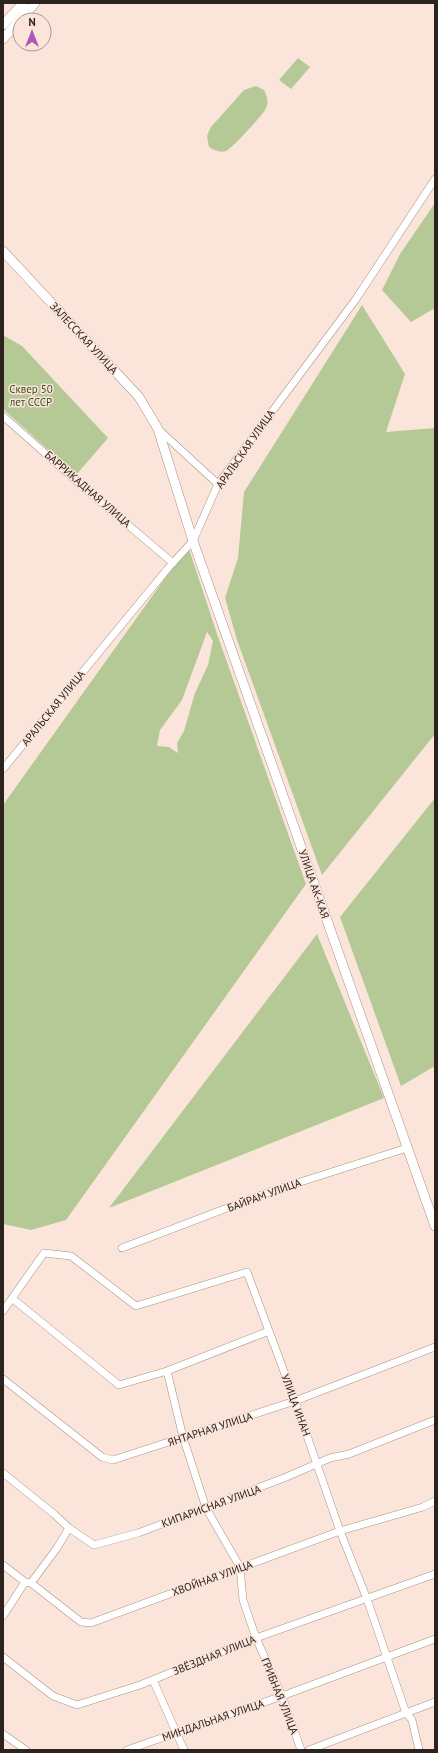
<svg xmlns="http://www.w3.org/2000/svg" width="438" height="1753" font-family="'PT Sans',sans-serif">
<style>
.green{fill:#b4c996;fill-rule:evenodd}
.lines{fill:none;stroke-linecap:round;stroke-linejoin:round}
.minor-casing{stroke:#aa9286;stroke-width:8}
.major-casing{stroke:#aa9286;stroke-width:10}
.minor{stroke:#fff;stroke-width:7}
.major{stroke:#fff;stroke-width:9}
.labels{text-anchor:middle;stroke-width:3;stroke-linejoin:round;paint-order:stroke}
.street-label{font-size:11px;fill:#2c221e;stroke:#fbe5db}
.park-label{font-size:11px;fill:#3a4c19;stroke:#fbe5db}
</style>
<rect width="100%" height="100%" fill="#fbe5db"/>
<path class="green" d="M298,58L310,67L291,89L279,80Z
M256,86L264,90C267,96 269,102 266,108C264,114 232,148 226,151C220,153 214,150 209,147L207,136L211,127L244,90Z
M435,203V308L411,322L382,290L400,254Z
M362,305L405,374L386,432L435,428V734L322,875L237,640L225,598L238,558L244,492Z
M3,335L22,346L108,438L76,475L3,409Z
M188,546L217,634L306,884L66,1220L31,1230L3,1224V805ZM207,632L213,641L208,665L195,693L184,731L177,743L178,753L169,747L157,746L160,730L182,700Z
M435,798V1066L401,1086L340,917Z
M317,934L384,1098L109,1208Z"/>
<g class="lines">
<defs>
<path id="minor" d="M3,416L82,486L173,563
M158,429L218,484
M3,769L169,567L193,541L218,484L356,299L435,179
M122,1248L272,1191L407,1148
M13,1299L119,1385L167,1371L269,1331
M3,1311L44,1253L71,1256L136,1306L247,1272L295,1401L340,1531L367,1599L406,1713L412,1720L419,1750
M167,1371L183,1437L206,1508L240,1567L243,1600L256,1638L282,1696L301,1750
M3,1379L102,1457L113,1460L295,1401L435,1347
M3,1473L54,1514L69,1528L94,1545L138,1533L284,1478L330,1458L349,1454L435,1420
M3,1565L25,1582L31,1583L81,1622L91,1623L340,1531L423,1507L435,1501
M31,1583L57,1548L69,1528
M3,1616L25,1582
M3,1657L53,1696L77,1705L140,1685L256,1638L435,1574
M153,1680L184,1750
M3,1734L26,1750
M127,1750L282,1696L435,1639
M309,1750L435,1702"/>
<path id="major" d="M3,25L23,3
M3,39L35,3
M3,251L139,397L158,429L193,541L435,1226"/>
</defs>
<use href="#minor" class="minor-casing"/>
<use href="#major" class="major-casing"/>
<use href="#minor" class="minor"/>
<use href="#major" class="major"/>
</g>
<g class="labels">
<g class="street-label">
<text transform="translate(84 338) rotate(47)" y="4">ЗАЛЕССКАЯ УЛИЦА</text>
<text transform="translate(245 449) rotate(-55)" y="4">АРАЛЬСКАЯ УЛИЦА</text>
<text transform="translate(88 489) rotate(41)" y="4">БАРРИКАДНАЯ УЛИЦА</text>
<text transform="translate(53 708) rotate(-51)" y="4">АРАЛЬСКАЯ УЛИЦА</text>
<text transform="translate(314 884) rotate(71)" y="4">УЛИЦА АК-КАЯ</text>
<text transform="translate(264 1195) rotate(-20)" y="4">БАЙРАМ УЛИЦА</text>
<text transform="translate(296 1405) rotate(70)" y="4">УЛИЦА ИНАН</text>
<text transform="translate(210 1429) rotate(-18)" y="4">ЯНТАРНАЯ УЛИЦА</text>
<text transform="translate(211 1506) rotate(-20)" y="4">КИПАРИСНАЯ УЛИЦА</text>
<text transform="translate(212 1578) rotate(-20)" y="4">ХВОЙНАЯ УЛИЦА</text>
<text transform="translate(214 1655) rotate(-22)" y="4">ЗВЁЗДНАЯ УЛИЦА</text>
<text transform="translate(280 1696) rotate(68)" y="4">ГРИБНАЯ УЛИЦА</text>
<text transform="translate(213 1720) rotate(-19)" y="4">МИНДАЛЬНАЯ УЛИЦА</text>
</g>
<g class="park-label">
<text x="31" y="393">Сквер 50<tspan x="31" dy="13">лет СССР</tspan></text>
</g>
</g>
<rect width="438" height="1753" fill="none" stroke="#2c221e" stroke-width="8"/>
<g transform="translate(32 32)"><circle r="19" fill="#fbe5db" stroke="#a8978f"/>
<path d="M0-3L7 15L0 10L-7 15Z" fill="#b054be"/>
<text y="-6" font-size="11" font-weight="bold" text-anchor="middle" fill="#2c221e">N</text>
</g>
</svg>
